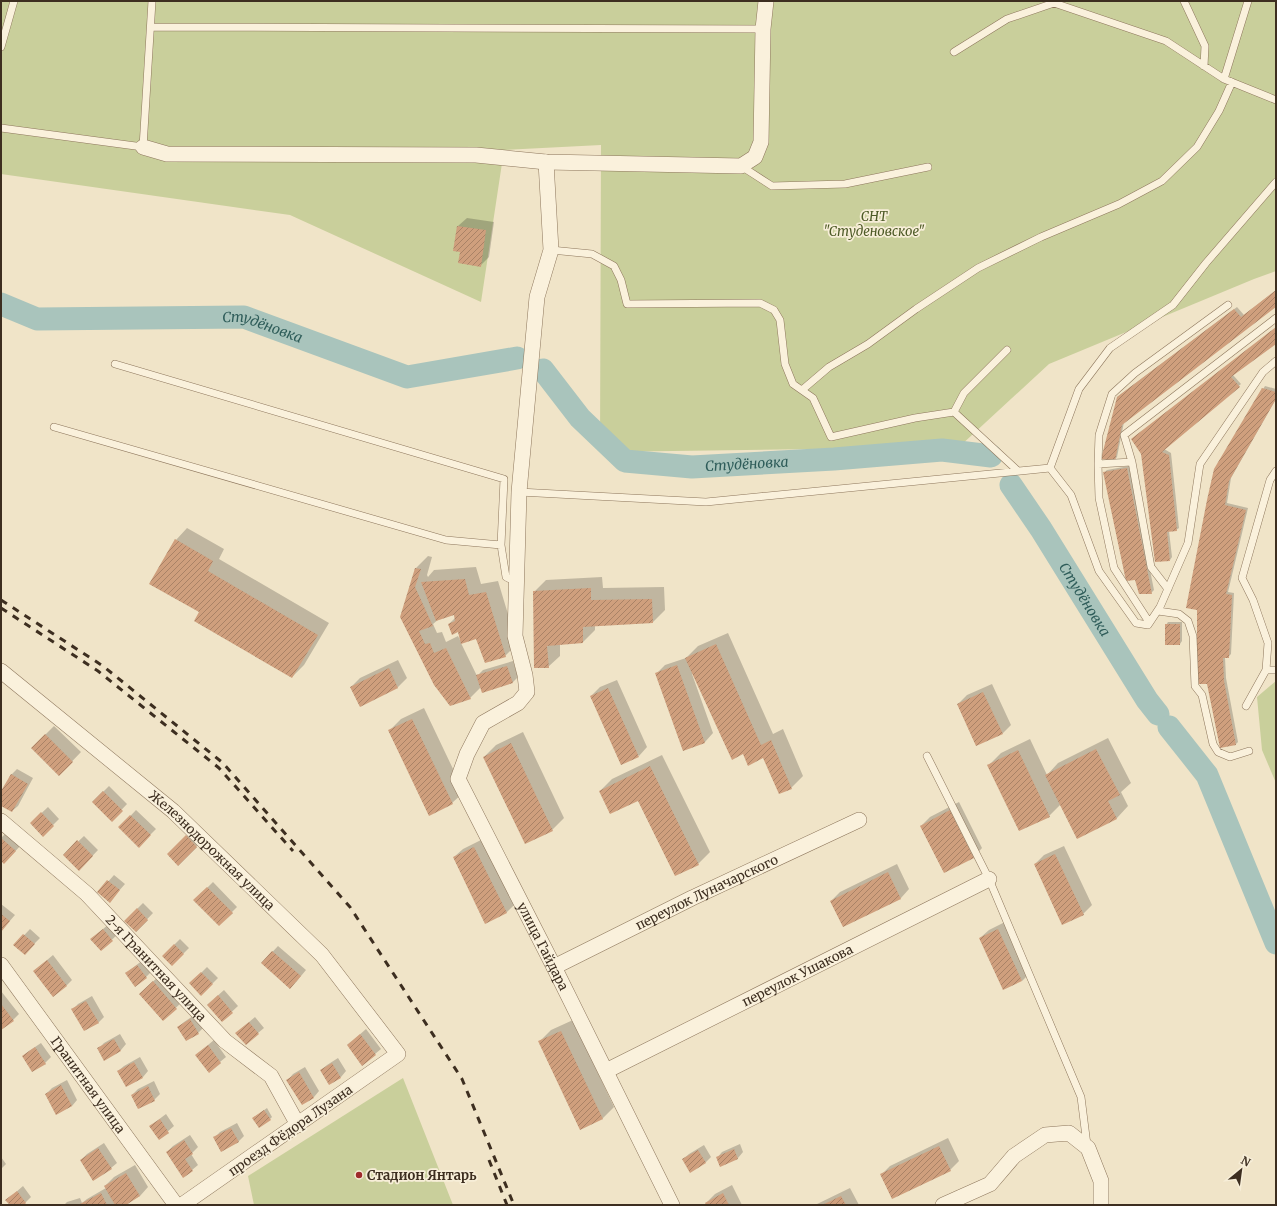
<svg xmlns="http://www.w3.org/2000/svg" width="1277" height="1206" font-family="Merriweather,serif">
<style>
.green{fill:#c9cf9b}
.shadow{fill:#0003;fill-rule:evenodd}
.lines{fill:none;stroke-linecap:round;stroke-linejoin:round}
.river{stroke:#a9c4bc;stroke-width:23}
.building{fill:url(#building-hatch)}
.lane-casing{stroke:#8d765c;stroke-width:8}
.street-casing{stroke:#8d765c;stroke-width:16}
.lane{stroke:#faf1dc;stroke-width:7}
.street{stroke:#faf1dc;stroke-width:15}
.rail{stroke:#3d2e20;stroke-width:3;stroke-dasharray:7 7;stroke-linecap:butt}
.poi-dot{fill:#9e2a2b;stroke:#f7eed8;stroke-width:1.5}
.labels{text-anchor:middle;stroke-width:3.5;stroke-linejoin:round;paint-order:stroke}
.park-label{font-size:13px;font-style:italic;fill:#4d5a26;stroke:#f7eed8}
.street-label{font-size:13px;fill:#3d2e20;stroke:#f7eed8}
.poi-label{font-size:13px;font-weight:bold;fill:#3d2e20;stroke:#f7eed8;text-anchor:start}
.water-label{font-size:14px;font-style:italic;fill:#2f5d5a;stroke:#f7eed8}
</style>
<defs>
<pattern id="building-hatch" width="6" height="6" patternUnits="userSpaceOnUse"><rect width="6" height="6" fill="#cf9f7d"/><path d="M-1 1l2-2M0 6l6-6M5 7l2-2" fill="none" stroke="#a98266"/></pattern>
</defs>
<rect width="100%" height="100%" fill="#f0e4c8"/>
<path class="green" d="M1,1H1276V271L1254,279L1049,364L959,447L600,452L601,145L504,150L481,302L290,215L1,174Z
M1276,681V783L1262,750L1257,697Z
M403,1078L453,1205H254L248,1176Z"/>
<path class="shadow" d="M467,218L494,222L489,257L480,266L461,251L458,226Z
M1276,290V306L1124,422L1117,457L1114,460L1117,397L1237,307L1244,315Z
M1276,328V342L1233,375L1241,384L1164,449L1171,453L1179,528L1176,530L1169,531L1172,557L1170,560L1142,454Z
M1265,386L1276,389V399L1231,478L1227,503L1248,508L1228,592L1234,593L1231,654L1228,657H1225L1226,678L1238,742L1236,744L1221,746L1215,469Z
M1129,466L1154,590L1151,593L1104,473L1107,470Z
M187,528L224,549L219,559L329,623L304,665L292,677L176,540Z
M428,556L432,557L427,575L428,577L434,570L476,567L481,584L498,581L517,644L505,656L477,638L461,643L477,676L483,670L513,661L518,677L512,683L481,687L470,698L401,617L416,568ZM454,614L455,618L449,624L458,631L461,642L458,636L446,642L442,632L437,633L433,624L439,619Z
M602,577L603,588L664,587L665,610L653,622L595,625V630L583,642L560,644V656L548,667L534,592L546,580Z
M1168,622H1182V641L1180,644L1166,625Z
M728,633L773,734L783,729L803,776L791,788L763,757L744,753L693,674H692L713,733L705,742L684,750L656,674L665,665L686,658L698,646Z
M398,660L407,678L398,687L360,706L351,687L360,678Z
M617,680L647,747L639,756L591,696L600,687Z
M992,684L1011,725L1002,734L958,704L967,695Z
M424,708L464,792L452,803L389,731L401,719Z
M54,726L81,752L59,775L32,748Z
M523,732L564,818L552,830L484,757L496,745Z
M1108,738L1131,783L1121,792L1128,806L1117,818L1078,837L1061,804L1049,816L989,765L1001,753L1030,739L1047,775L1058,763Z
M662,755L710,852L698,864L638,799L600,791L612,779Z
M17,769L33,778L18,806L12,811L1,805V793L11,775Z
M109,786L127,804L112,820L93,802Z
M959,802L982,848L974,857L945,872L921,826L930,817Z
M48,807L59,819L43,835L31,823Z
M136,810L156,829L139,846L120,827Z
M192,831L202,841L178,864L168,854Z
M6,833L21,845L10,857L1,860V838Z
M84,836L98,850L79,870L64,855Z
M483,839L515,904L506,913L454,857L463,849Z
M1064,846L1092,905L1083,914L1035,864L1044,855Z
M897,864L909,889L901,898L844,926L831,901L840,892Z
M114,875L125,884L110,901L99,892Z
M213,882L237,907L219,925L195,900Z
M143,903L153,913L136,931L125,921Z
M1,904L15,915L1,931Z
M1007,921L1031,972L1022,981L980,938L989,930Z
M109,924L118,934L101,950L97,934Z
M30,929L40,938L30,948L15,945Z
M180,939L189,948L172,965L163,956Z
M278,946L306,970L296,982L262,963Z
M53,955L72,980L66,986L34,971Z
M143,960L152,971L146,977L126,973Z
M207,967L218,978L201,995L191,983Z
M159,976L182,1002L163,1020L146,988Z
M224,990L238,1006L222,1021L214,999Z
M1,991L19,1014L13,1020L1,1028Z
M92,996L104,1017L99,1022L85,1030L73,1009L78,1004Z
M196,1014L204,1027L198,1033L179,1027L184,1022Z
M255,1017L264,1028L258,1033L242,1028Z
M573,1020L614,1107L602,1119L539,1042L551,1030Z
M366,1029L381,1049L363,1064L348,1045Z
M120,1034L126,1044L121,1050L105,1059L98,1049L104,1043Z
M214,1040L226,1057L209,1071L196,1055Z
M41,1043L51,1057L45,1063L23,1056L29,1051Z
M140,1057L148,1071L143,1077L126,1086L118,1071L124,1066Z
M338,1058L346,1071L341,1077L329,1083L321,1070L327,1065Z
M305,1067L319,1091L314,1097L302,1104L288,1080L293,1074Z
M67,1080L77,1100L72,1106L56,1114L46,1094L52,1088Z
M154,1081L160,1094L154,1100L132,1095L138,1089Z
M267,1108L272,1117L270,1119L253,1118Z
M166,1114L174,1126L159,1139L150,1126Z
M237,1123L244,1136L239,1141L214,1138L220,1132Z
M190,1135L198,1147L191,1154L198,1165L192,1170L167,1152L173,1146Z
M948,1138L959,1161L950,1170L881,1175L890,1166Z
M104,1143L117,1163L111,1168L81,1160L87,1154Z
M740,1144L743,1152L738,1158L720,1166L717,1158L722,1152Z
M704,1145L711,1157L705,1163L683,1159L689,1154Z
M1,1157L6,1164L1,1169Z
M135,1165L148,1187L140,1196L124,1205H64L67,1202L80,1198L82,1203L87,1199L106,1188L105,1186L114,1177Z
M732,1185L742,1205H707L706,1203L715,1194Z
M23,1186L31,1197L23,1205H11L7,1200Z
M850,1188L859,1205H815Z"/>
<g class="lines">
<g class="river">
<path id="s1" d="M1,304L37,319L244,317L407,377L517,358"/>
<path id="s2" d="M543,370L580,418L625,461L692,467L834,459L942,450L991,456"/>
<path id="s3" d="M1011,485L1041,529L1147,700L1158,714"/>
<path d="M1169,727L1207,775L1276,943"/>
</g>
</g>
<path class="building" d="M457,226L486,230L481,267L458,263L460,252L453,251Z
M1276,290V307L1122,425L1115,461L1101,459L1117,397L1234,309L1241,317Z
M1276,327V344L1231,377L1240,387L1162,452L1169,455L1177,531L1167,532L1170,561L1155,562L1141,454L1131,439Z
M1262,388L1276,392V399L1229,481L1225,505L1246,510L1226,594L1232,595L1229,658H1223L1224,681L1236,745L1220,748L1207,684H1197V610L1186,608L1207,500L1214,469Z
M1127,468L1152,594H1139L1135,580L1126,581L1103,472Z
M175,539L213,561L208,571L318,635L292,678L194,621L199,612L149,584Z
M415,568L421,569L415,587L433,626L419,631L425,644L430,643L434,653L446,648L471,699L450,706L434,685L400,617Z
M465,579L469,595L486,592L506,657L485,663L476,639L461,644L458,632L452,635L448,624L455,621L454,615L436,621L421,582Z
M591,588V600L652,599L653,623L583,627V643L547,646L549,668H534L533,591Z
M1165,624H1180V645H1165Z
M716,644L761,745L771,740L792,789L779,794L763,758L748,766L743,754L732,760L685,658Z
M677,665L705,743L683,751L655,673Z
M507,666L513,683L482,693L476,675Z
M389,668L398,688L360,707L350,687Z
M608,688L639,757L621,765L590,696Z
M983,692L1003,734L976,746L957,704Z
M412,719L453,804L429,816L388,730Z
M45,734L73,762L59,776L31,748Z
M511,743L553,831L525,844L483,757Z
M1096,749L1120,795L1108,801L1117,819L1077,839L1045,775Z
M1018,750L1050,817L1019,831L987,765Z
M650,766L699,865L675,876L638,801L610,814L599,791Z
M11,774L28,784L12,812L1,806V791Z
M103,791L123,811L112,822L92,802Z
M950,810L974,858L944,873L920,826Z
M41,812L54,826L43,837L30,823Z
M130,815L151,835L139,848L118,827Z
M186,835L197,847L178,866L167,854Z
M1,838L16,851L4,864L1,861Z
M77,840L93,856L79,871L63,855Z
M474,847L507,913L485,924L453,857Z
M1055,854L1084,915L1062,925L1034,864Z
M888,872L901,899L843,927L830,901Z
M107,880L120,890L110,903L97,892Z
M207,887L233,913L219,926L193,900Z
M137,908L148,920L136,932L124,921Z
M1,914L10,921L1,932Z
M103,929L113,941L101,951L90,939Z
M998,929L1022,981L1003,990L979,938Z
M23,934L35,944L25,955L13,945Z
M174,944L184,954L172,966L162,956Z
M272,951L301,976L290,989L261,963Z
M47,960L67,986L53,997L33,971Z
M137,965L147,978L135,987L125,973Z
M201,972L213,984L201,996L189,983Z
M153,981L177,1009L163,1021L139,994Z
M218,995L233,1013L222,1022L207,1005Z
M86,1001L99,1023L84,1031L71,1009Z
M1,1004L14,1021L1,1030Z
M190,1019L199,1034L186,1041L177,1027Z
M249,1022L259,1034L246,1045L235,1033Z
M561,1031L603,1119L580,1130L538,1041Z
M360,1034L376,1055L362,1066L347,1045Z
M114,1039L121,1051L104,1061L97,1048Z
M208,1045L221,1063L209,1073L195,1055Z
M35,1047L46,1064L32,1072L22,1056Z
M134,1062L143,1078L126,1087L117,1071Z
M332,1063L341,1078L329,1085L320,1070Z
M299,1072L314,1098L302,1105L286,1080Z
M61,1085L72,1106L56,1115L45,1094Z
M148,1086L155,1101L138,1109L131,1095Z
M264,1110L271,1120L259,1128L252,1118Z
M160,1119L169,1133L159,1140L149,1126Z
M231,1128L239,1142L221,1152L213,1137Z
M184,1140L193,1154L185,1159L193,1171L183,1178L166,1152Z
M939,1146L951,1171L892,1199L880,1174Z
M98,1148L112,1169L93,1181L80,1160Z
M734,1149L738,1159L720,1167L716,1157Z
M698,1150L706,1163L690,1173L682,1159Z
M126,1173L140,1196L126,1205H115L104,1186Z
M17,1191L26,1203L24,1205H10L5,1200Z
M101,1193L107,1205H80V1204Z
M723,1193L729,1205H706L705,1203Z
M841,1196L846,1205H822Z"/>
<g class="lines">
<defs>
<path id="lane" d="M1184,1L1205,46L1204,66
M151,27L763,29
M1,47L14,1
M954,52L1007,19L1054,3L1166,41L1224,79L1276,100
M1224,79L1248,1
M1,128L143,147L152,1
M741,166L772,186L845,184L928,167
M551,250L592,254L614,266L621,280L627,304L760,303L774,310L780,320L785,364L793,384L813,398L831,437L915,418L954,412L1018,471
M115,364L504,479L501,545
M802,390L829,367L868,344L916,309L978,268L1041,237L1119,204L1162,181L1197,147L1219,111L1232,82
M954,412L964,393L1007,350
M54,427L446,540L501,545L506,577L516,582
M1098,464L1132,462
M1050,468L1071,495L1099,571L1136,623L1148,625L1160,607L1188,543L1200,464L1263,372L1276,361
M519,492L706,502L1050,468L1079,389L1110,348L1173,305L1206,263L1276,182
M1168,589L1151,567L1132,462L1124,435L1276,318
M1158,611L1179,614L1188,621L1193,636L1195,686L1202,695L1213,744L1218,752L1230,757L1249,751
M1149,622L1114,568L1099,498L1098,464L1099,435L1112,394L1135,373L1228,305
M1266,670H1276
M1246,706L1266,670L1268,643L1253,600L1242,578L1270,480L1276,471
M927,756L989,879L1081,1097L1087,1145"/>
<g id="street">
<path d="M143,147L167,154L476,155L546,162L741,166L755,157L761,142L763,29L766,1"/>
<path id="s4" d="M546,162L551,250L537,297L519,492L515,636L525,675L527,692L518,703L483,723L467,754L458,779L554,967L672,1205"/>
<path id="s5" d="M1,671L173,811L322,955L398,1054L182,1205"/>
<path id="s6" d="M1,821L87,894L225,1041L271,1076L298,1125"/>
<path id="s7" d="M1,965L176,1205"/>
<path id="s8" d="M554,967L692,898L859,820"/>
<path id="s9" d="M606,1071L989,879"/>
<path d="M943,1205L990,1184L1014,1156L1045,1135L1069,1133L1088,1148L1101,1181V1205"/>
</g>
</defs>
<use href="#lane" class="lane-casing"/>
<use href="#street" class="street-casing"/>
<use href="#lane" class="lane"/>
<use href="#street" class="street"/>
<path class="rail" d="M1,600L103,666L223,763L350,907L462,1079L514,1205
M1,608L98,671L219,768L293,851
M489,1160L507,1205"/>
</g>
<circle class="poi-dot" cx="359" cy="1175" r="4"/>
<g class="labels">
<g class="park-label">
<text x="874" y="221">СНТ<tspan x="874" dy="15">"Студеновское"</tspan></text>
</g>
<g class="street-label">
<text dy="5" stroke="none"><textPath href="#s5" startOffset="277">Железнодорожная улица</textPath></text>
<text dy="5" stroke="none"><textPath href="#s8" startOffset="170">переулок Луначарского</textPath></text>
<text dy="5" stroke="none"><textPath href="#s4" startOffset="838">улица Гайдара</textPath></text>
<text dy="5" stroke="none"><textPath href="#s6" startOffset="214">2-я Гранитная улица</textPath></text>
<text dy="5" stroke="none"><textPath href="#s9" startOffset="214">переулок Ушакова</textPath></text>
<text dy="5" stroke="none"><textPath href="#s7" startOffset="148">Гранитная улица</textPath></text>
<text transform="translate(290 1130) rotate(-35)" y="5">проезд Фёдора Лузана</text>
</g>
<g class="poi-label">
<text x="367" y="1180">Стадион Янтарь</text>
</g>
<g class="water-label">
<text dy="5" stroke="none"><textPath href="#s1" startOffset="266">Студёновка</textPath></text>
<text dy="5" stroke="none"><textPath href="#s2" startOffset="245">Студёновка</textPath></text>
<text dy="5" stroke="none"><textPath href="#s3" startOffset="136">Студёновка</textPath></text>
</g>
</g>
<rect width="1277" height="1206" fill="none" stroke="#3d2e20" stroke-width="4"/>
<g transform="translate(1241 1170) rotate(29)" stroke="#f7eed8" stroke-width="3" paint-order="stroke">
<path d="M0-3L7 15L0 10L-7 15Z" fill="#3d2e20"/>
<text y="-6" font-size="11" font-weight="bold" text-anchor="middle" fill="#3d2e20">N</text>
</g>
</svg>
